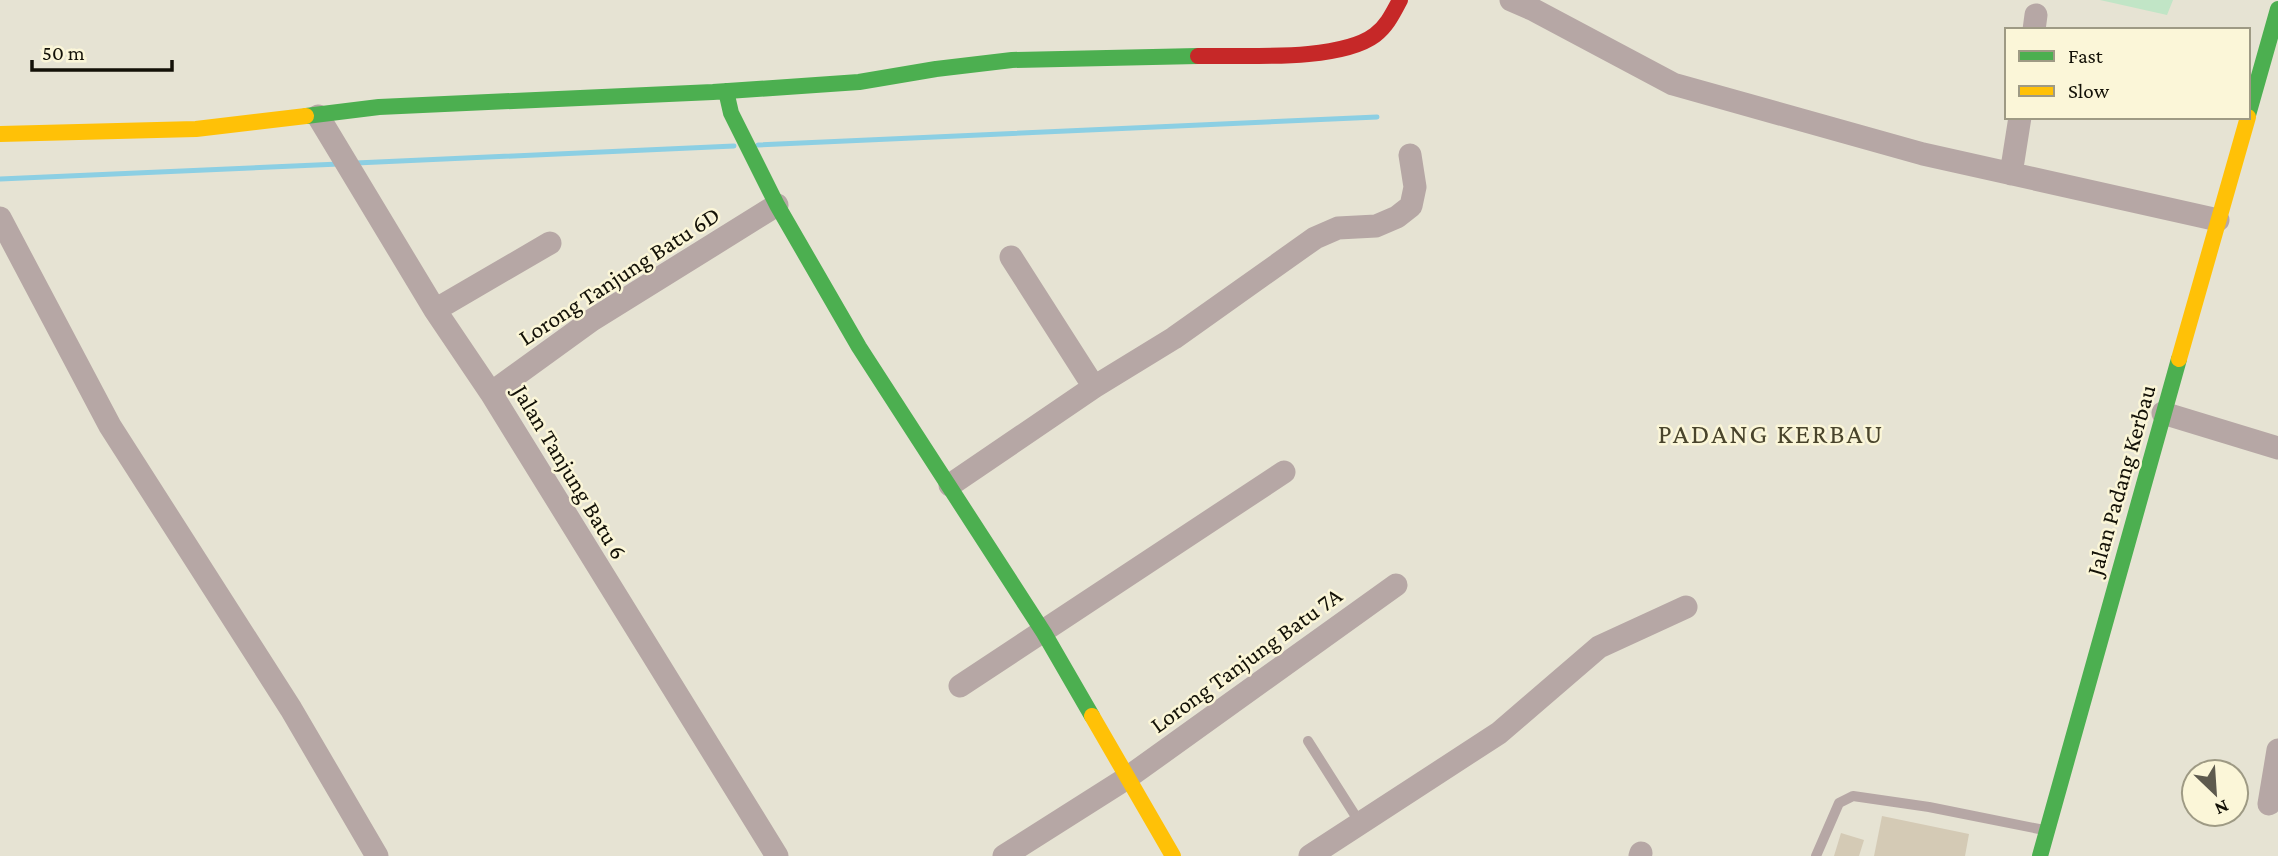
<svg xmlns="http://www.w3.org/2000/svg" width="2278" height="856" font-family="'Crimson Pro',serif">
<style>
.green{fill:#c1e5c6}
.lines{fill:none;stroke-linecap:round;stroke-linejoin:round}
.stream{stroke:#8ccfe3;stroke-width:5}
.building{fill:#d4cab5}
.lane{stroke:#b6a7a5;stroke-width:10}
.street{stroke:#b6a7a5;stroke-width:23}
.fast{stroke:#4caf50;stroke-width:16}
.slow{stroke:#ffc107;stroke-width:16}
.jam{stroke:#c62828;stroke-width:16}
.labels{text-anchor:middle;stroke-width:5;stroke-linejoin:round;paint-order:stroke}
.street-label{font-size:24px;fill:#131107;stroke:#fbf6d8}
.quarter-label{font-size:28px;letter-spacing:2px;fill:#49442c;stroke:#fbf6d8}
</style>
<rect width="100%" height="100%" fill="#e6e3d3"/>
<path class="green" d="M2100,0H2173L2167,15Z"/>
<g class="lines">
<path class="stream" d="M758,145L1377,117
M356,163L734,146
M0,179L339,164"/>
</g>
<path class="building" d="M1882,816L1969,834L1965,856H1874Z
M1841,833L1864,840L1859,856H1834Z"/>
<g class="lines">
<path class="lane" d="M1308,741L1360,823
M1816,856L1839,803L1853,796L1929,807L2044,830"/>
<path class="street" d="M1511,0L1534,10L1673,84L1923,154L2218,220
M2034,30L2036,15
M318,116L435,310L491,393L777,856
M2011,174L2020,117
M0,218L110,426L291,709L377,856
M1011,257L1094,387
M435,310L550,243
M491,393L592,320L777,205
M2163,413L2278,448
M950,485L1094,387L1174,338L1315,238L1338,228L1376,226L1397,217L1411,206L1415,187L1410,155
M960,686L1284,472
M2269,804L2278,750
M1004,856L1127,778L1396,585
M1310,856L1499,733L1599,647L1686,607
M1640,856L1641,853"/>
<path class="fast" d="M726,91L731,113L777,205L859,347L1044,633L1092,716
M2248,115L2278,9
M306,116L379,107L713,92L859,82L936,69L1012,60L1198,56
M2040,856L2179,359"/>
<path class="slow" d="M0,134L196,129L306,116
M2179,359L2248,117
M1092,716L1173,856"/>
<path class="jam" d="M1198,56C1243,55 1339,62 1375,35C1387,26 1393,13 1400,0"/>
</g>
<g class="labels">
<g class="street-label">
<text transform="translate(619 276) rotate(-33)" y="8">Lorong Tanjung Batu 6D</text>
<text transform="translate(570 472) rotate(59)" y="8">Jalan Tanjung Batu 6</text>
<text transform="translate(2121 480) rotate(-74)" y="8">Jalan Padang Kerbau</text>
<text transform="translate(1246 660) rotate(-36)" y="8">Lorong Tanjung Batu 7A</text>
</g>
<g class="quarter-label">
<text x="1771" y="443">PADANG KERBAU</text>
</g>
</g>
<rect x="2005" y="28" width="245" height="91" fill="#fbf6d8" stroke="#9e9a84" stroke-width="2"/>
<rect x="2019" y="51" width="35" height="10" fill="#4caf50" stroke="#9e9a84" stroke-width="2"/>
<text x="2068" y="63" font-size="21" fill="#131107">Fast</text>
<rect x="2019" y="86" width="35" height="10" fill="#ffc107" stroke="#9e9a84" stroke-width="2"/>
<text x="2068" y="98" font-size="21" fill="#131107">Slow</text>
<g transform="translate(2215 793) rotate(155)"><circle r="33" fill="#fbf6d8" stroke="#9e9a84" stroke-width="2"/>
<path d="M0-5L12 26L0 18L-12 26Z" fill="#5d5a4e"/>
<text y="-10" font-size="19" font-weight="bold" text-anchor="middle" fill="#131107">N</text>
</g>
<path d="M32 60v10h140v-10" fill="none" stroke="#131107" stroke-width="3.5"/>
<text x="42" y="60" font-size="21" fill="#131107" stroke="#fbf6d8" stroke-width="5" paint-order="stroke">50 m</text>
</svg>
